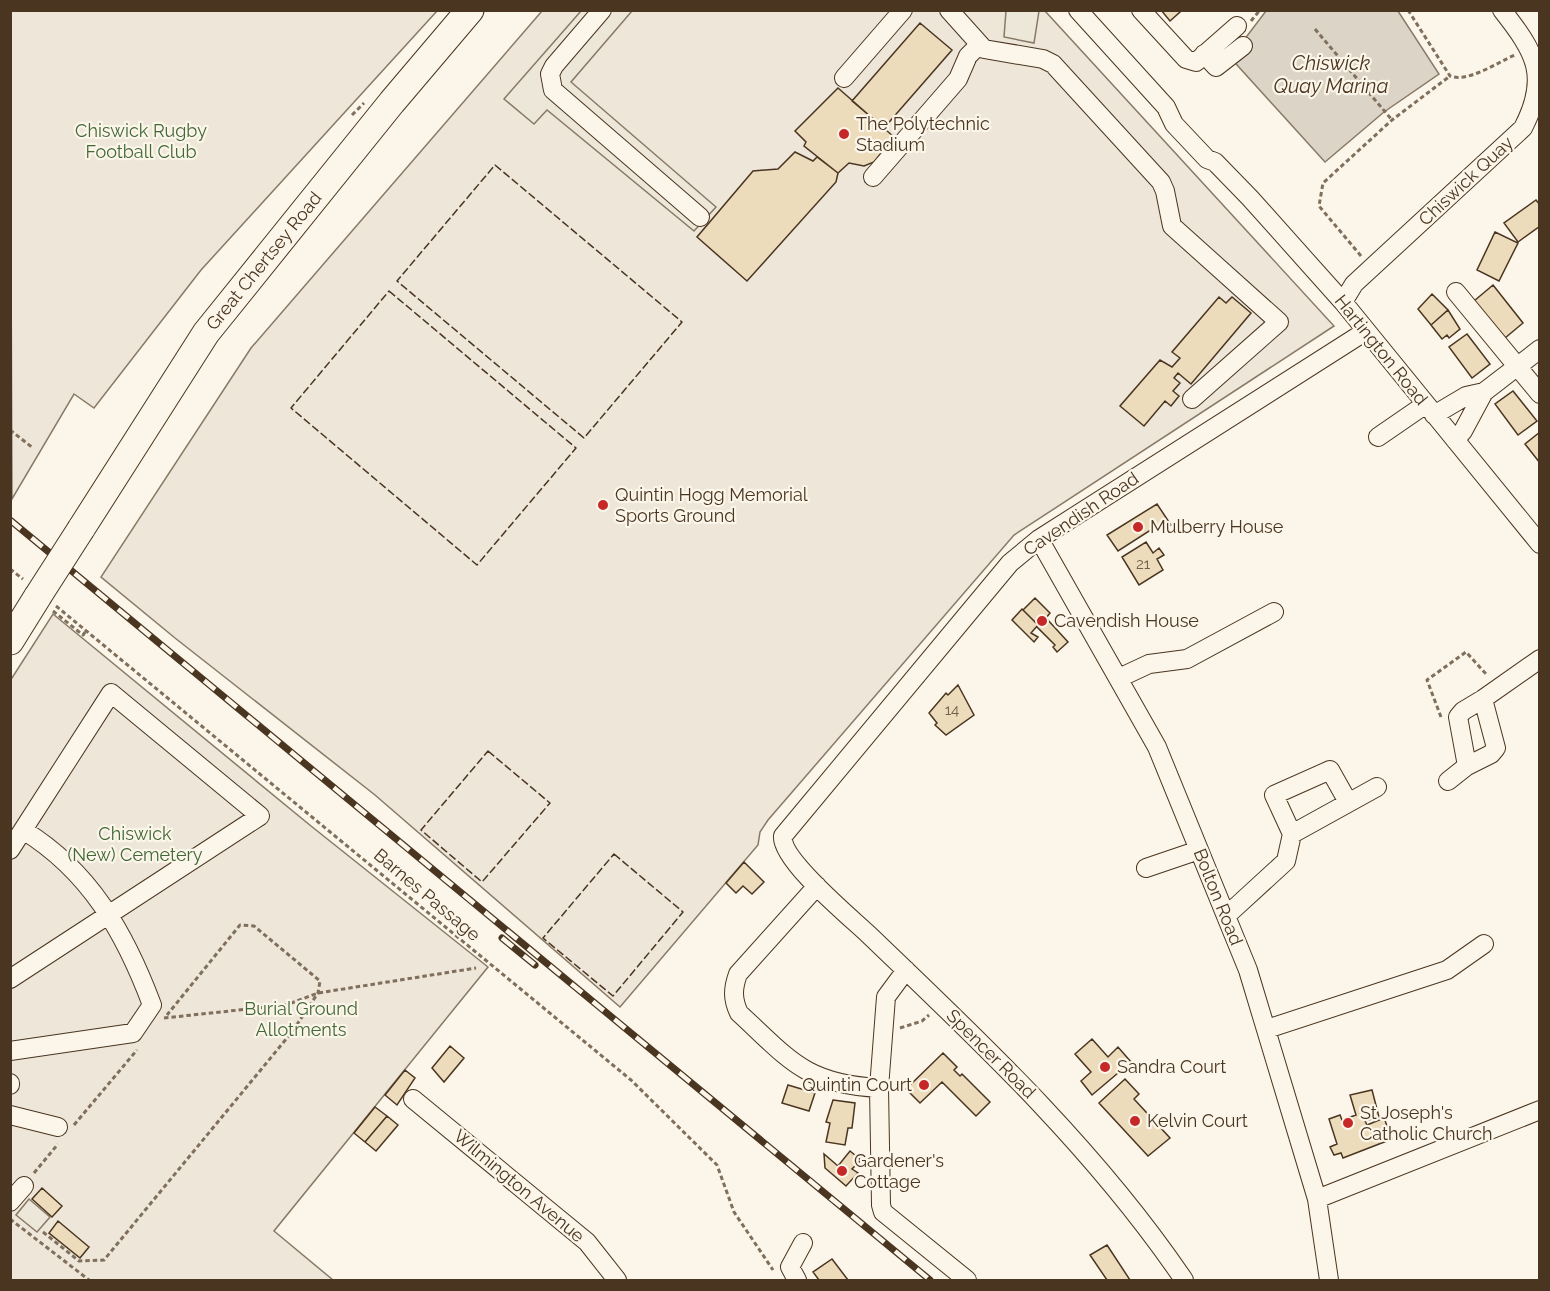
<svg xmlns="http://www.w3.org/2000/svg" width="1550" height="1291" font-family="Raleway,sans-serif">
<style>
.green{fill:#ede6d9;stroke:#887966;stroke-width:1.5}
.parking{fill:#ede7d9;stroke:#887966;stroke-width:1.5}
.water{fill:#dcd4c6;stroke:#887966;stroke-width:1.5}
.building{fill:#ecdcbc;stroke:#4a3520;stroke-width:1.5}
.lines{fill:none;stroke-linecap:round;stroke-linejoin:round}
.minor-casing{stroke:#4a3520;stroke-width:20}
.highway-casing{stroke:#4a3520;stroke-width:29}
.path{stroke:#7f6f5c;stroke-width:3;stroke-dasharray:4.5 3;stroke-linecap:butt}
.minor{stroke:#fbf6e9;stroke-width:18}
.highway{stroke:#fbf6e9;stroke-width:27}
.rail-casing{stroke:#4a3520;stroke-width:7}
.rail{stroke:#fbf6e9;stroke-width:4.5;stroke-dasharray:14;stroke-linecap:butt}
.highway-bridge-casing{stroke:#4a3520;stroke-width:29;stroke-linecap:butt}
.highway-bridge{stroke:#fbf6e9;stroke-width:27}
.fence{stroke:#4a3520;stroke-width:1.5;stroke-dasharray:8 3;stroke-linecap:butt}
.poi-dot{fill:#c62828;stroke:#fbf6e9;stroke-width:2}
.labels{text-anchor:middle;stroke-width:4.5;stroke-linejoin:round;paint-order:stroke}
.number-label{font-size:15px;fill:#725f47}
.poi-label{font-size:18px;fill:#4a3520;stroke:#fbf6e9;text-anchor:start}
.park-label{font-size:18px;fill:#436837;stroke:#fbf6e9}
.street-label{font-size:18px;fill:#4a3520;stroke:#fbf6e9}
.water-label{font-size:20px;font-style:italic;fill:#4a3520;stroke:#fbf6e9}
</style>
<rect width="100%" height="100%" fill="#fbf6e9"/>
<path class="green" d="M10,11H437L201,270L94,408L74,394L12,499Z
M542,11H1045L1334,326L1014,535L768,820L760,832L758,845L620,1007L375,795L175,638L101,577L251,348Z
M53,614L311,826L488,967L274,1231L333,1280H11L10,681Z"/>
<path class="parking" d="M581,11H632L571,82L716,207L694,231L547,110L534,124L504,99Z
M1006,11H1039L1034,43L1004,37Z
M29,1199L50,1217L37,1232L16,1215Z"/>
<path class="water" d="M1266,11H1398L1439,74L1384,112L1325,162L1228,55L1244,40Z"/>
<path class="building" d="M1161,10H1179L1180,12L1170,21Z
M920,23L952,50L884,128L852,101Z
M838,88L894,137L874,162L864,166L849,163L838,173L804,146L806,142L795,131Z
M795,152L813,161L817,157L838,173L836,182L747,281L697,237L753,171L778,169Z
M1536,200L1540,205V226L1518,242L1504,223Z
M1495,232L1518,243L1499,281L1477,270Z
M1493,285L1523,323L1505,338L1474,301Z
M1432,294L1448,310L1431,325L1418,309Z
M1219,297L1226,303L1232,297L1251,313L1191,384L1178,373L1174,378L1180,383L1173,391L1179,396L1171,406L1165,401L1144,426L1120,406L1160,360L1172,367L1180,358L1172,352Z
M1448,310L1460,329L1449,338L1447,335L1442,339L1431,325Z
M1467,334L1490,364L1472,378L1449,347Z
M1513,391L1537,421L1518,435L1495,404Z
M1540,432V463L1525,444Z
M1157,504L1171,525L1164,529L1160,524L1118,551L1107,535Z
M1146,542L1153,553L1159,548L1164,555L1157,559L1163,570L1139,585L1122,557Z
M1035,598L1050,613L1046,618L1068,642L1057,652L1053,647L1055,645L1037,627L1038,625L1023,610Z
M1022,609L1038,625L1031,633L1038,637L1034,642L1012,620Z
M958,685L974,715L946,735L935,725L937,723L929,713L946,693L948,695Z
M744,862L764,882L752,894L743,886L736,893L726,883Z
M1092,1039L1108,1057L1118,1047L1131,1062L1092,1095L1081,1081L1091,1072L1075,1054Z
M450,1046L464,1058L444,1082L432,1068Z
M943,1053L957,1067L954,1070L960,1076L962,1074L990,1102L976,1116L942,1082L920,1103L906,1089Z
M405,1070L415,1078L397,1105L385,1095Z
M1125,1079L1139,1094L1134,1099L1170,1138L1148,1156L1099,1103Z
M788,1085L815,1093L809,1111L782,1103Z
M1372,1090L1379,1117L1365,1121L1367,1125L1384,1118L1392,1139L1343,1158L1341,1153L1334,1155L1330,1147L1337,1144L1329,1119L1340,1115L1342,1120L1356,1115L1350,1095Z
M833,1100L855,1103L852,1128H848L845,1145L826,1142L830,1123L826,1122Z
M375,1107L387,1116L365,1142L354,1133Z
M387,1116L398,1125L376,1151L365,1142Z
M850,1151L861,1160L852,1169L858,1173L846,1186L825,1168L824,1154L838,1166Z
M42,1188L62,1206L52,1217L32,1199Z
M58,1221L89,1247L80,1258L49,1233Z
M1107,1245L1130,1280H1107L1090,1255Z
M832,1259L848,1280H819L813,1272Z"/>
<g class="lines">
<defs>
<path id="minor" d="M602,10L554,66L550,74L553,90L700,217
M949,10L984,49L1043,59L1053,64L1161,182L1165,191L1172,226L1279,322L1192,399
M1078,10L1166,107L1174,124L1207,159L1215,162L1250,198L1343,302L1540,544
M1141,10L1186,59L1196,62L1237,26
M1204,54L1216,67L1243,46
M844,78L903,10
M873,177L958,79L968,56L979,45
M1456,292L1540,394
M1343,302L1354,284L1523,128C1550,76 1535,52 1502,10
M1484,392L1540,349
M1434,415L1466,396L1484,392L1463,431L1455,440
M1378,437L1426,404
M1039,539L1157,747L1248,970L1317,1199L1329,1280
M1119,678L1149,664L1187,659L1274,612
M1483,699L1496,748L1491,754L1467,766L1458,717L1463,711Z
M1483,699L1540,659
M1448,781L1467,766
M1292,834L1274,795L1330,770L1348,802
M10,850L111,693L260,816L10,979
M1146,868L1199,850
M817,886L738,974C733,988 732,998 739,1013C790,1060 805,1084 879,1088
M1226,916L1286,861L1292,834L1377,787
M906,970L886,997L879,1088L881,1205L883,1212L967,1280
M1267,1029L1447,970L1484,944
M10,1051L133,1033L152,1005C125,933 90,871 23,830
M10,1083V1085
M413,1099L587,1242L617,1280
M10,1115L58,1127
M1317,1199L1540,1110
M10,1202L24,1186
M797,1280L790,1267L803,1243
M1184,1280C1096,1150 981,1042 868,934C850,917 780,859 783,836L1010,563L1039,539L1366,331"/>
<path id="highway" d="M81,529L206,333L392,102L470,10
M10,641L38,596"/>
</defs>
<use href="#minor" class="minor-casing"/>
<use href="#highway" class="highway-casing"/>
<path class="path" d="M1408,10L1450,76C1468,83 1498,62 1515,55
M1251,21L1260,10
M1315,29L1392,120
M352,115L364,103
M1361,256L1319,206L1323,183L1392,120L1450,76
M10,430L33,448
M10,569L23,579
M56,606L631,1080L717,1165L734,1212L773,1270
M53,611L83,635L86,631
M1441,717L1427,680L1466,652L1487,675
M164,1018L286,1005L318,993L476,968
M900,1028L922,1021L929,1015
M74,1125L137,1050
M34,1173L58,1144
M10,1219L89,1280
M43,1232L79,1261L104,1260L292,1032L318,993L320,981L254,926L240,925L167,1015"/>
<use href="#minor" class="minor"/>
<use href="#highway" class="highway"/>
<defs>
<path id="rail" d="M10,520L930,1280
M502,938L535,965"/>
</defs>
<use href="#rail" class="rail-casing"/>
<use href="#rail" class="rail"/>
<defs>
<path id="highway-bridge" d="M38,596L81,529"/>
</defs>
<use href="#highway-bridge" class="highway-bridge-casing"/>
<use href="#highway-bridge" class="highway-bridge"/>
<path class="fence" d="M495,165L682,322L584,438L397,281Z
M389,291L576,448L477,565L291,408Z
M488,751L550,803L482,882L421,830Z
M614,854L683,912L613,996L543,938Z"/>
</g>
<g class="poi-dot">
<circle cx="844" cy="134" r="6"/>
<circle cx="603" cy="505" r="6"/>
<circle cx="1138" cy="527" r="6"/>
<circle cx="1042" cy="621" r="6"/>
<circle cx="1105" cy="1067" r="6"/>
<circle cx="924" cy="1085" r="6"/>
<circle cx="1135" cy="1121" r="6"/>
<circle cx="1348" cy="1123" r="6"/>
<circle cx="842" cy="1171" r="6"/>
</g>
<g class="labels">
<g class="number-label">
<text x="1143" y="569">21</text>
<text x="952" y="715">14</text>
</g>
<g class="poi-label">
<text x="856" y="130">The Polytechnic<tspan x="856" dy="21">Stadium</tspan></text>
<text x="615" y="501">Quintin Hogg Memorial<tspan x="615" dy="21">Sports Ground</tspan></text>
<text x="1150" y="533">Mulberry House</text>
<text x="1054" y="627">Cavendish House</text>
<text x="1117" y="1073">Sandra Court</text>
<text x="912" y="1091" text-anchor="end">Quintin Court</text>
<text x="1360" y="1119">St Joseph's<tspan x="1360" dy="21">Catholic Church</tspan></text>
<text x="1147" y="1127">Kelvin Court</text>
<text x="854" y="1167">Gardener's<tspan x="854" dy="21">Cottage</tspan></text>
</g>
<g class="park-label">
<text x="141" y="137">Chiswick Rugby<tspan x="141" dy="21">Football Club</tspan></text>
<text x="135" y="840">Chiswick<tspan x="135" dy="21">(New) Cemetery</tspan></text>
<text x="301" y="1015">Burial Ground<tspan x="301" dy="21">Allotments</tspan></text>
</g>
<g class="street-label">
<text transform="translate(1466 181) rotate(-43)" y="6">Chiswick Quay</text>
<text transform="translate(264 261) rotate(-51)" y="6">Great Chertsey Road</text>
<text transform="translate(1381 350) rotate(51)" y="6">Hartington Road</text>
<text transform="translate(1081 514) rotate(-34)" y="6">Cavendish Road</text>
<text transform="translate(427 895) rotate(40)" y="6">Barnes Passage</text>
<text transform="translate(1218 897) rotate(68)" y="6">Bolton Road</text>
<text transform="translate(991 1054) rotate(45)" y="6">Spencer Road</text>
<text transform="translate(519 1186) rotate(40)" y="6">Wilmington Avenue</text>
</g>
<g class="water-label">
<text x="1331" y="70">Chiswick<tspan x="1331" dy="23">Quay Marina</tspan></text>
</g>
</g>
<rect width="1550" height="1291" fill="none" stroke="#4a3520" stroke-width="24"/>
</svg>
